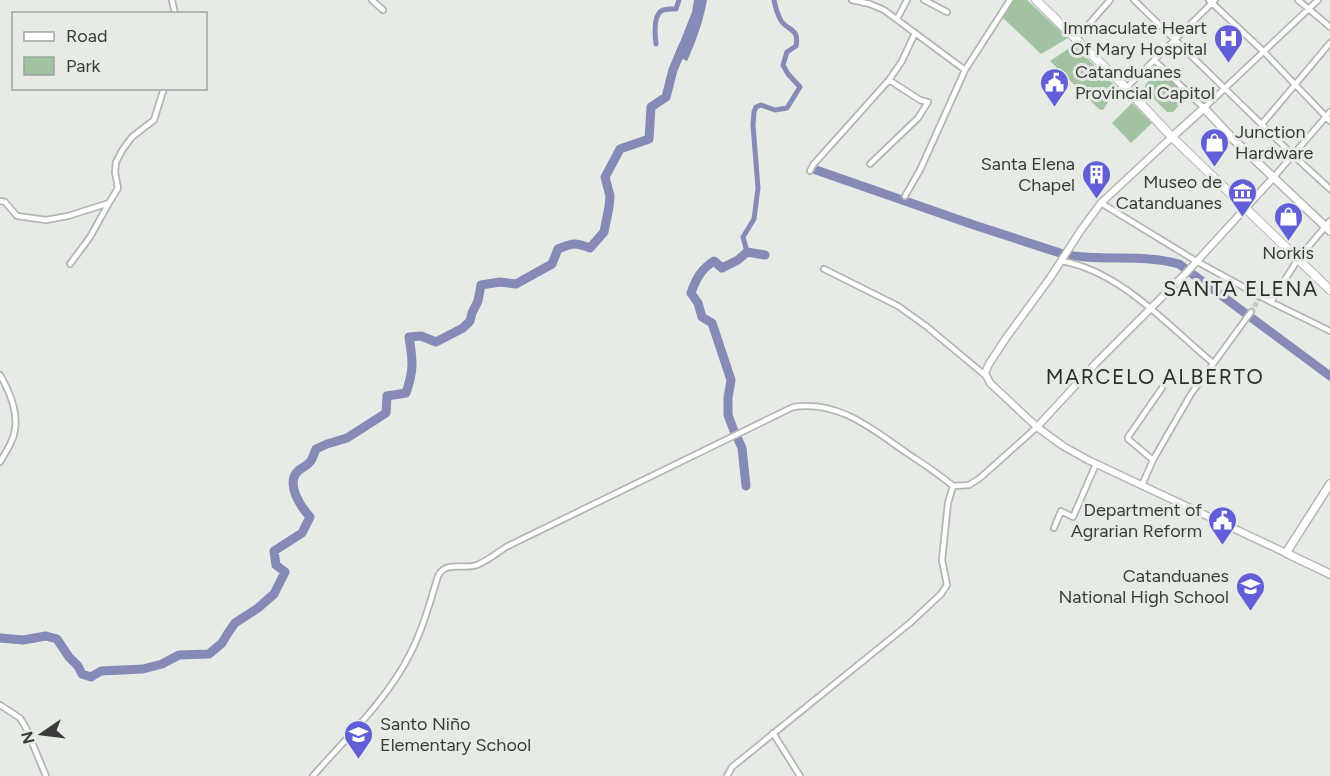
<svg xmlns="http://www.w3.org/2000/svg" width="1330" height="776" font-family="Figtree,sans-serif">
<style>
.green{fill:#a2c3a1}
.water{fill:#868ab6}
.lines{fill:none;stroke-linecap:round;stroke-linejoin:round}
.canal{stroke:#868ab6;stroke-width:5}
.river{stroke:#868ab6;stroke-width:9}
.minor-tunnel{stroke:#c4c8c4;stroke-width:4.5;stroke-dasharray:4.5 2;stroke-linecap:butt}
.minor-casing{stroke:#b2b7b2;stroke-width:8}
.tertiary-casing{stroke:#b2b7b2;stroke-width:9}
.secondary-casing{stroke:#b2b7b2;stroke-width:10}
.primary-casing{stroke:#b2b7b2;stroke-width:10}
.minor{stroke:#fff;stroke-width:4.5}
.tertiary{stroke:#fff;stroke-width:6}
.secondary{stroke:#fff;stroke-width:7}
.primary{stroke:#fff;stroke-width:8}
.labels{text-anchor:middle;stroke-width:6;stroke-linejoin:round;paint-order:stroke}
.poi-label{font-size:18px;fill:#3a3c3a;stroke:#e6ebe6;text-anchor:end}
.quarter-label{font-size:21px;letter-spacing:1.5px;fill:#2d302c;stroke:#e6ebe6}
</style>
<rect width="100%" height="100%" fill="#e6ebe6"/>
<path class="green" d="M1012,0H1027L1068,38L1041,54L1001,16Z
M1074,45L1117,88L1103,110L1099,109L1050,61Z
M1164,70L1187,93V97L1173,112H1167L1145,90V85L1159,71Z
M1132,103L1152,123L1131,143L1112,123Z"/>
<path class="water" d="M694,0H707C703,22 696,41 687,61L675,55L692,12Z"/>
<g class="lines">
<path class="canal" d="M656,44C655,36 653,17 661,11C665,8 671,9 676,9L679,0
M747,252L743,237L754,219L758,188L753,125L754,112L756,107L761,105L775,110L787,108L800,87L788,74L783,65L787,52L796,46C800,27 786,31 780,19C777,13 775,6 774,0"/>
<path class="river" d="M816,170L974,225L1060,253C1099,263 1140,253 1179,264L1330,376
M734,431L728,415V398L731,380L712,323L702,317L698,303L691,293C696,279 701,269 714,261L722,268L738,260L747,252L765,255
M737,437L742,448L746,486
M0,638L23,640L46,636L57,639L69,657L78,666L82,674L91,677L101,671L143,669L162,664L179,655L209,654L222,643L228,633L235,623L258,608L274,594L285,572L276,565L274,551L302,533L310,517C301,507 285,484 298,471C302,467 307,466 310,462C313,459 314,453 316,449L327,444L347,438L386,413L387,396L406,393C414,370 413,361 409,337L421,336L436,342L463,328L470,321L472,313L478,301L481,285L500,282L516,284L552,264L558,249C573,243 574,242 590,248L604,232L609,207L610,196L605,177L620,149L649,139L651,107L666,97L673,70L683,46"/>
<path class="minor-tunnel" d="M1251,312L1259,299"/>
<defs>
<path id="minor" d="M172,0L175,14
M372,0L383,10
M852,0L870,4L884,10L965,70
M924,0L947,12
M1134,0L1292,154L1330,189
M1209,0L1264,52L1330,121
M1298,0L1330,27
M897,19L907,0
M1076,39L1110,0
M1154,60L1204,108L1318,0
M1126,88L1215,0
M1262,124L1330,43
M870,164L918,118L928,102L920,100L889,80
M810,171L813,165L889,80L902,61L915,33
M1273,178L1330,112
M905,196L920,170L965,70L1010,0
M0,201L5,202L17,216L46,220L68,216L109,203L118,188L115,172L116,162L123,149L132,137L154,120L164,88
M1101,203L1196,261L1271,302L1330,331
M1061,261C1121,271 1168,326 1213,363
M70,264L90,237L109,203
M824,269L898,306L926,326L986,376
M1271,302L1298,259L1330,221
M0,375C11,394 21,419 12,440C9,448 4,455 0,462
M1153,460L1128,439V437L1162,388
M1142,485L1153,460L1191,394L1251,312
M1054,528L1061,511L1073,517L1096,464
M0,705L20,718L26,728L46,776
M773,733L800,776
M313,776C347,737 387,700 410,654C423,629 430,602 438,576C446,560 464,570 477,565C487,561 497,553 506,547L793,407C839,400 872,429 907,453C923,464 939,474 953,486L969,485L980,478L1037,427
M727,776L732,767L910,623L941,594L947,585L942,560L948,503L953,486"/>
<path id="tertiary" d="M1172,137L1101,203L1081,230L1050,278L1006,338L989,364L985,373L990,383L1037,427L1063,446L1088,460L1286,553
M1037,427L1095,364L1187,272L1273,178"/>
<path id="secondary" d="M1172,137L1204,108L1233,139L1330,231
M1330,484L1286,553L1330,574"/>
<path id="primary" d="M1036,0L1126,88L1172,137L1330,290"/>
</defs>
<use href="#minor" class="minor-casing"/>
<use href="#tertiary" class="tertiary-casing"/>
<use href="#secondary" class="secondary-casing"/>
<use href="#primary" class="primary-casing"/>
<use href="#minor" class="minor"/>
<use href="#tertiary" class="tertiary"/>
<use href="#secondary" class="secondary"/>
<use href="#primary" class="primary"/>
</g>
<defs>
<symbol id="hospital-pin" viewBox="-11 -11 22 30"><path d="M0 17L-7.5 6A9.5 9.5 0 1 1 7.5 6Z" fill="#625ed7" stroke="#e6ebe6"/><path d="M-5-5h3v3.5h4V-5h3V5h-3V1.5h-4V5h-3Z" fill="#fff"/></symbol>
<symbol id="civic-pin" viewBox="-11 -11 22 30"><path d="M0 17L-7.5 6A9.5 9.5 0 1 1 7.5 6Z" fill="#625ed7" stroke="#e6ebe6"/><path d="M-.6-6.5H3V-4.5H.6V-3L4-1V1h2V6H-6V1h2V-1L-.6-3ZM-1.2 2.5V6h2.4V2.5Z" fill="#fff"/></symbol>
<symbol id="shop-pin" viewBox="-11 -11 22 30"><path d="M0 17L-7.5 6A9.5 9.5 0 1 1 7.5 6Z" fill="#625ed7" stroke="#e6ebe6"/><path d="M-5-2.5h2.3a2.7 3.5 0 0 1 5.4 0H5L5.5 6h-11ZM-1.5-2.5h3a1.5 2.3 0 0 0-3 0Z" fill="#fff"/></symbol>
<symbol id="building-pin" viewBox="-11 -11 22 30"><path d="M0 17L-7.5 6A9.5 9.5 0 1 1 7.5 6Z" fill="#625ed7" stroke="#e6ebe6"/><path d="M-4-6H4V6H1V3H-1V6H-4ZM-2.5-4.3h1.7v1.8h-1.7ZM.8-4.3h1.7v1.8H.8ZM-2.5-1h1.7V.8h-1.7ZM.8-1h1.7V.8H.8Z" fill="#fff"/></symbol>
<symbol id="museum-pin" viewBox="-11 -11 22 30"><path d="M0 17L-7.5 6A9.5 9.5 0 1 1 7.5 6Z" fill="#625ed7" stroke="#e6ebe6"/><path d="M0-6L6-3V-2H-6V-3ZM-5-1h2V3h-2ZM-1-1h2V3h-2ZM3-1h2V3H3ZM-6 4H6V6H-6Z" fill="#fff"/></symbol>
<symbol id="school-pin" viewBox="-11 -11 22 30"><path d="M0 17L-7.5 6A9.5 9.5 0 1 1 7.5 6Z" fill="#625ed7" stroke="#e6ebe6"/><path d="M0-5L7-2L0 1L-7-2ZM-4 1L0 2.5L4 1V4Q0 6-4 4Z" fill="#fff"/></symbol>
</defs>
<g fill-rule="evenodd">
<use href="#hospital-pin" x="1212" y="22" width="33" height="45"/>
<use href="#civic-pin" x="1038" y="66" width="33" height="45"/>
<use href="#shop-pin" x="1198" y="126" width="33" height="45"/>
<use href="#building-pin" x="1080" y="158" width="33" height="45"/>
<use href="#museum-pin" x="1226" y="176" width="33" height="45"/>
<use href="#shop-pin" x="1272" y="200" width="33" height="45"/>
<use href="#civic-pin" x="1206" y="504" width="33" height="45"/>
<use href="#school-pin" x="1234" y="570" width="33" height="45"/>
<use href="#school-pin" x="342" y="718" width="33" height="45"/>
</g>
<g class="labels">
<g class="poi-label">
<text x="1207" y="34">Immaculate Heart<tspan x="1207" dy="21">Of Mary Hospital</tspan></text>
<text x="1075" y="78" text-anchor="start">Catanduanes<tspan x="1075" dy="21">Provincial Capitol</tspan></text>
<text x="1235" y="138" text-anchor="start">Junction<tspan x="1235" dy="21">Hardware</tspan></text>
<text x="1075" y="170">Santa Elena<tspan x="1075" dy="21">Chapel</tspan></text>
<text x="1222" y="188">Museo de<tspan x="1222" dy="21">Catanduanes</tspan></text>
<text x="1288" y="259" text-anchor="middle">Norkis</text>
<text x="1202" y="516">Department of<tspan x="1202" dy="21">Agrarian Reform</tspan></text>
<text x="1229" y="582">Catanduanes<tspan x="1229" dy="21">National High School</tspan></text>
<text x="380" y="730" text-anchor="start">Santo Niño<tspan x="380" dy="21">Elementary School</tspan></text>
</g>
<g class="quarter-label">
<text x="1241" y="296">SANTA ELENA</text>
<text x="1155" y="384">MARCELO ALBERTO</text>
</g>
</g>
<rect x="12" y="12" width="195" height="78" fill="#e6ebe6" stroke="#a1a5a1" stroke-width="1.5"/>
<rect x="24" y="32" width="30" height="9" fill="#ffffff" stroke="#a1a5a1" stroke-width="1.5"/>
<text x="66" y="42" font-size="18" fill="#3a3c3a">Road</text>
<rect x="24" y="57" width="30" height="18" fill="#a2c3a1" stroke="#a1a5a1" stroke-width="1.5"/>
<text x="66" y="72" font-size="18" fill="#3a3c3a">Park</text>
<g transform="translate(42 734) rotate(256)" stroke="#e6ebe6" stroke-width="4.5" paint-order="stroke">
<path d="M0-4.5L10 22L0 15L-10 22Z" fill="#3a3c3a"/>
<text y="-9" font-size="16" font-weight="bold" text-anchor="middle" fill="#3a3c3a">N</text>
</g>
</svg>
